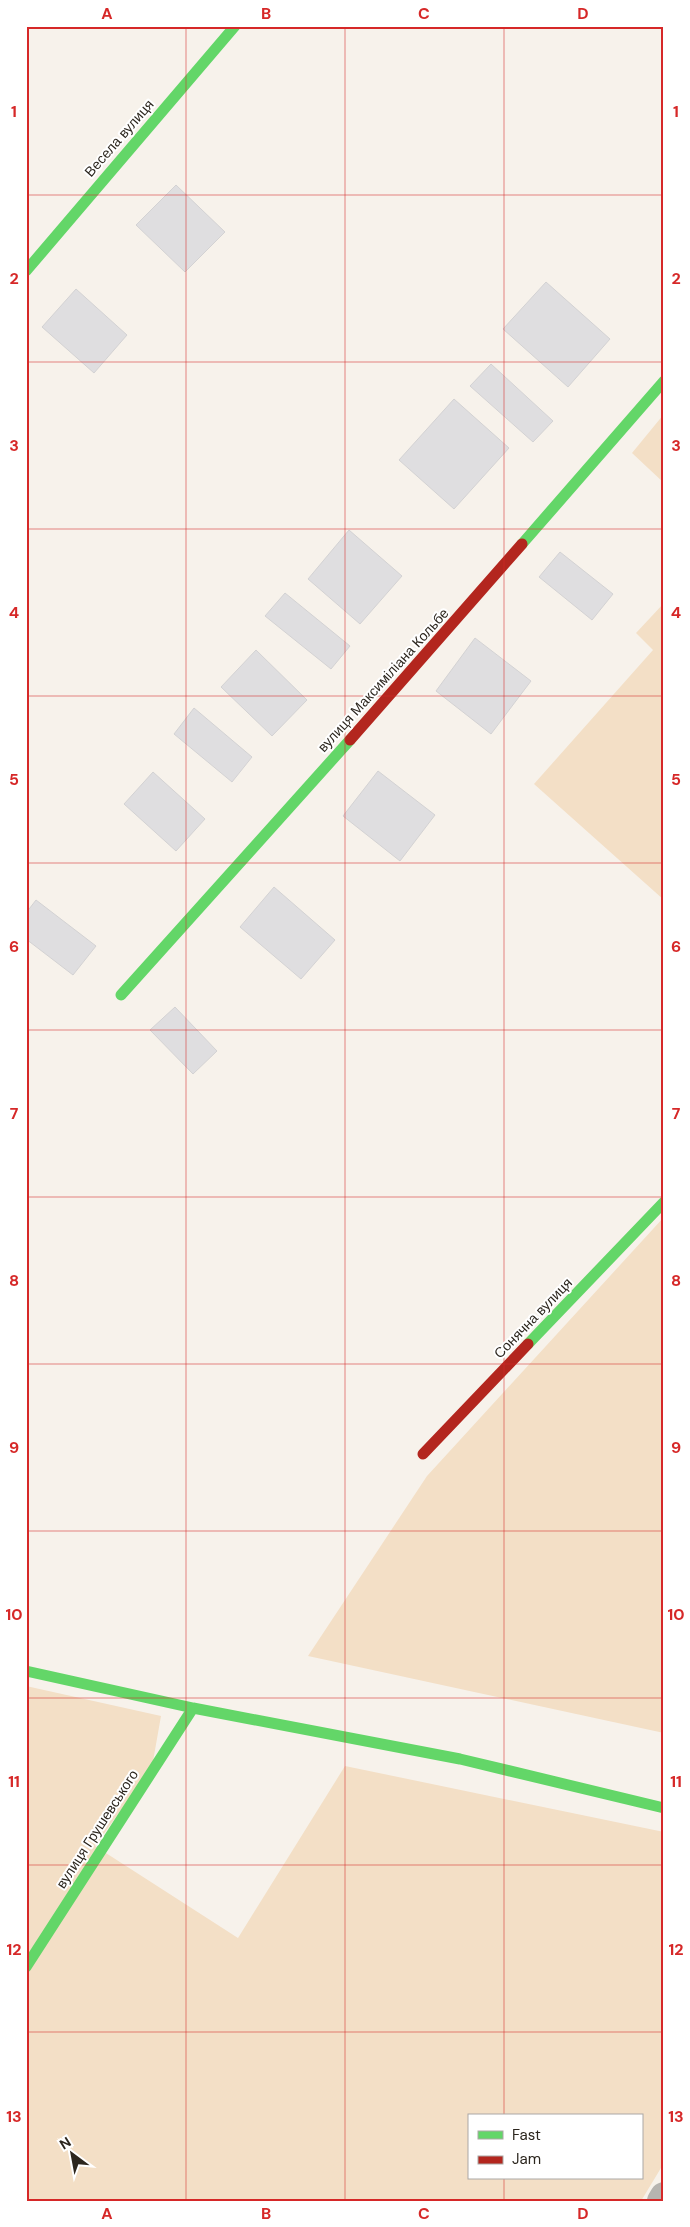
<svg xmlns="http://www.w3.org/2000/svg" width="690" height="2227" font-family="'DM Sans',sans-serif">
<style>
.green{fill:#f3dfc6;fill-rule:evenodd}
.building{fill:#dfdee0;stroke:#d3d2d3}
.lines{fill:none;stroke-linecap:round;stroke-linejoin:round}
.street{stroke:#b6b4b0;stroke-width:28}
.fast{stroke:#63d668;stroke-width:11}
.jam{stroke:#b3261e;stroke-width:11}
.grid{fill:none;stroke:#d62828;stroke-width:1;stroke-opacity:0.55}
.labels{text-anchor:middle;stroke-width:4;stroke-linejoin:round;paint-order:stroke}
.street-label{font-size:14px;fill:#2c261e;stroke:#fff}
.neatline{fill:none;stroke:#d62828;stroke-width:2}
.grid-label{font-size:16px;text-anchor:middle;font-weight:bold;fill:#d62828}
</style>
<rect width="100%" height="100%" fill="#f7f2eb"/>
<path class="green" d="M664,414V483L632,453Z
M664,603V900L534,784L653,650L636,633Z
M664,1217V1733L308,1656L427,1476Z
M26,1686L161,1716L152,1767L95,1846L238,1938L345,1766L664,1832V2163L641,2201H26ZM469,2116H641V2178H469Z"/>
<path class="building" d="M176,185L225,232L185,272L136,225Z
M546,282L610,339L568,387L503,329Z
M76,289L127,335L94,373L42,327Z
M491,364L553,421L533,442L470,386Z
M454,399L509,448L454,509L399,460Z
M349,530L402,576L360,624L308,579Z
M560,552L613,594L592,620L539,577Z
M285,593L350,646L331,669L265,616Z
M475,638L531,681L491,734L436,691Z
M256,650L307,700L272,736L221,687Z
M194,708L252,757L232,782L174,734Z
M378,771L435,815L400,861L343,816Z
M153,772L205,819L176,851L124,804Z
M274,887L335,940L301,979L240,927Z
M36,900L96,946L73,975L26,939V913Z
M175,1007L217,1051L193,1074L150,1030Z"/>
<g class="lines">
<path class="street" d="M661,2201L664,2196"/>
<path class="fast" d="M26,271L235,26
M522,544L664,381
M121,995L350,740
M528,1344L664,1202
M26,1671L193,1708L460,1759L664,1808
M26,1967L193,1708"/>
<path class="jam" d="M350,740L522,544
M423,1454L528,1344"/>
</g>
<path class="grid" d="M186,26V2201M345,26V2201M504,26V2116M26,195H664M26,362H664M26,529H664M26,696H664M26,863H664M26,1030H664M26,1197H664M26,1364H664M26,1531H664M26,1698H664M26,1865H664M26,2032H664M504,2178V2201"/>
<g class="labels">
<g class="street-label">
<text transform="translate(119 138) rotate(-49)" y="5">Весела вулиця</text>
<text transform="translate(383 680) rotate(-48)" y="5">вулиця Максиміліана Кольбе</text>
<text transform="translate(533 1318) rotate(-46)" y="5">Сонячна вулиця</text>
<text transform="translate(97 1829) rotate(-57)" y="5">вулиця Грушевського</text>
</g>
</g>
<rect width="690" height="2227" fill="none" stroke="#ffffff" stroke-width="55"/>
<rect x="468" y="2114" width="175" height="65" fill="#ffffff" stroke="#aba8a5"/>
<rect x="478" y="2131" width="25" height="8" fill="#63d668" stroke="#aba8a5"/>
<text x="512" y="2140" font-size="15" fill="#2c261e">Fast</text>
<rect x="478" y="2156" width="25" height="8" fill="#b3261e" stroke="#aba8a5"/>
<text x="512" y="2164" font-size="15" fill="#2c261e">Jam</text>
<g transform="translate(72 2154) rotate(328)" stroke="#ffffff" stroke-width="4" paint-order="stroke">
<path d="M0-4L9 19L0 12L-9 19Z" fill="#2c261e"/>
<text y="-8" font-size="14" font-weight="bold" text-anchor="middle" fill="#2c261e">N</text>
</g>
<rect x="28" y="28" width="634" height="2172" class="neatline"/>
<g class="grid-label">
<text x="107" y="19">A</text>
<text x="266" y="19">B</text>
<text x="424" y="19">C</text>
<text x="583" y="19">D</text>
<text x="14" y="117">1</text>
<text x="676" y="117">1</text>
<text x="14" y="284">2</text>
<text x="676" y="284">2</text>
<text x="14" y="451">3</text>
<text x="676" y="451">3</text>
<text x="14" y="618">4</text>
<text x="676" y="618">4</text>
<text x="14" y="785">5</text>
<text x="676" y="785">5</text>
<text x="14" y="952">6</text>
<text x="676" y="952">6</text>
<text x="14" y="1119">7</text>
<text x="676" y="1119">7</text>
<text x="14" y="1286">8</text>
<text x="676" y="1286">8</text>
<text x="14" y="1453">9</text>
<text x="676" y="1453">9</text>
<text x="14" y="1620">10</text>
<text x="676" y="1620">10</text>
<text x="14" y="1787">11</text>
<text x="676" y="1787">11</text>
<text x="14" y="1955">12</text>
<text x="676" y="1955">12</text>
<text x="14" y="2122">13</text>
<text x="676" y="2122">13</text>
<text x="107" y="2219">A</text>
<text x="266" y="2219">B</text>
<text x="424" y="2219">C</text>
<text x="583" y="2219">D</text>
</g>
</svg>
